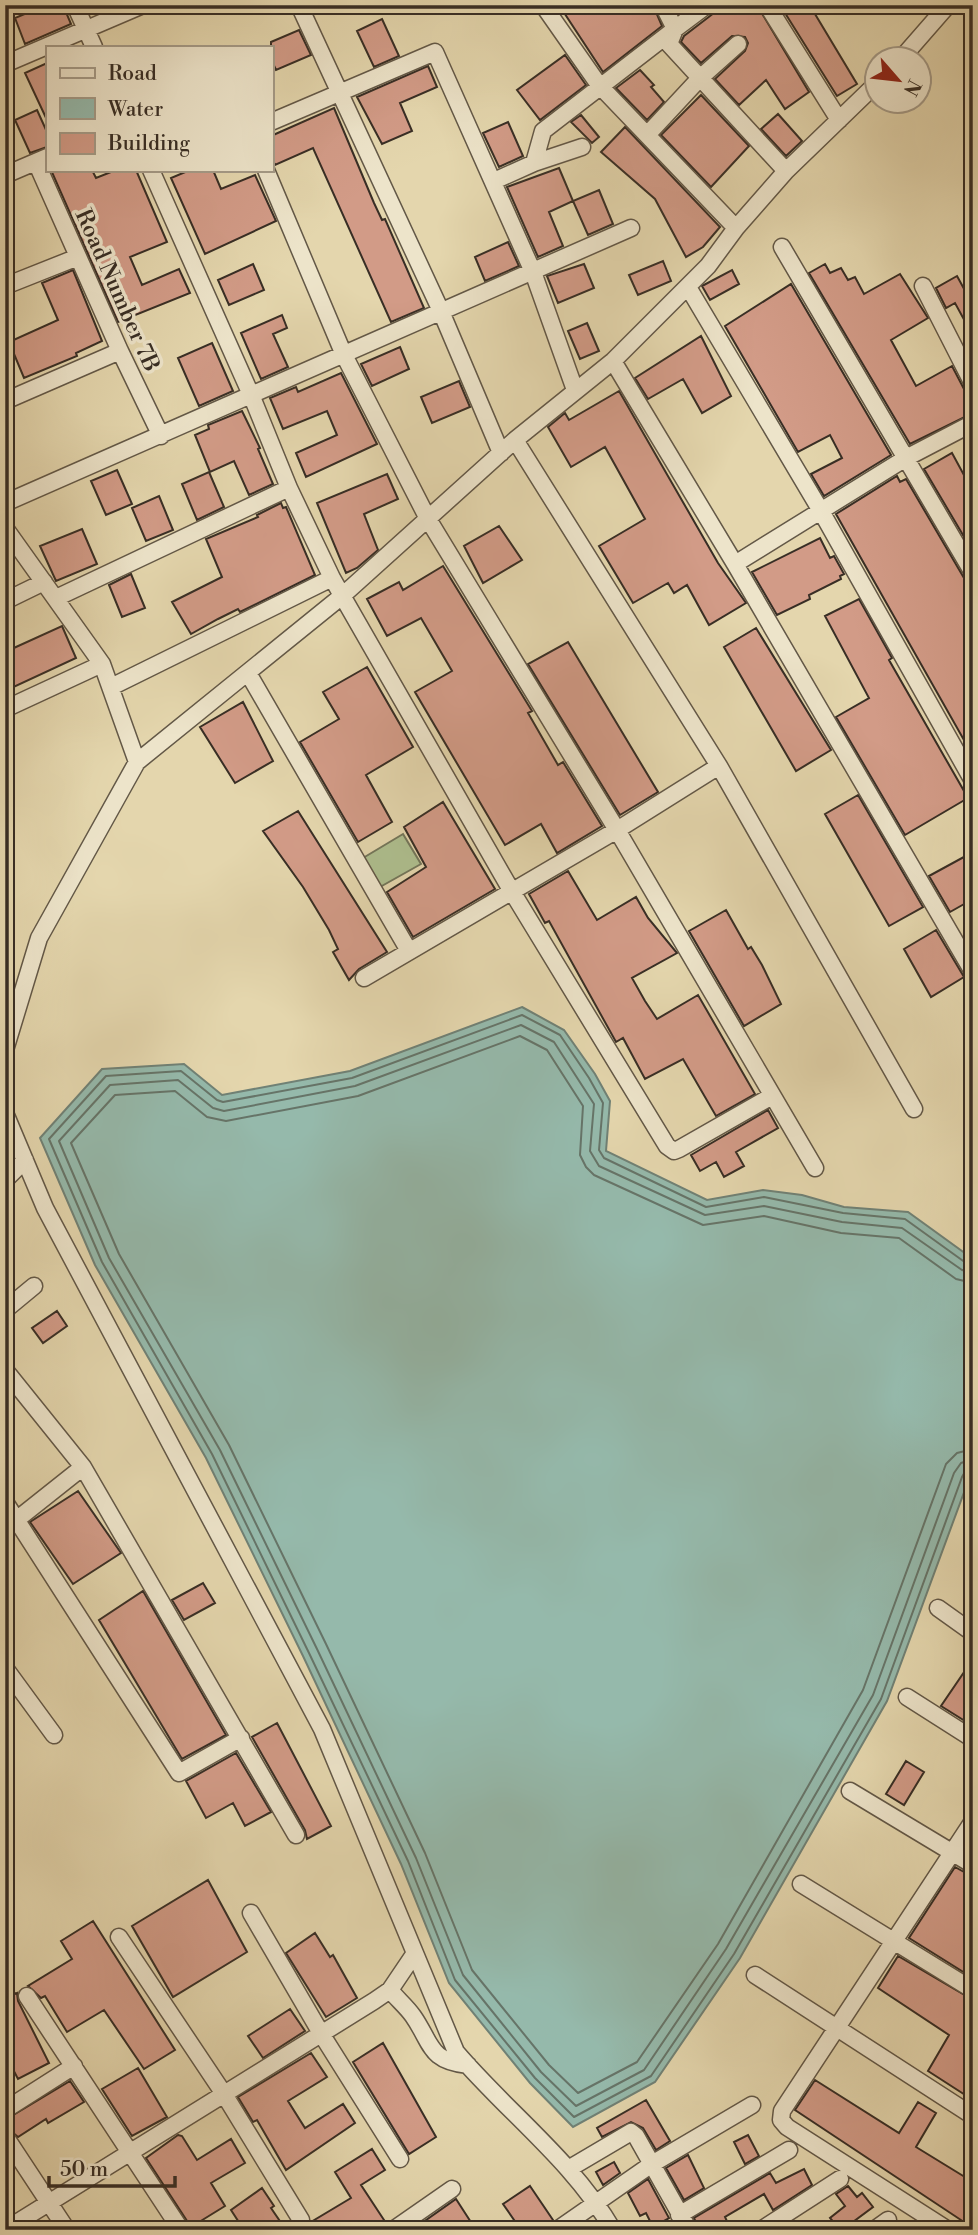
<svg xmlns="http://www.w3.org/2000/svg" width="978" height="2235" font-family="'Libre Bodoni',serif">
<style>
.green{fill:#aebf8f;stroke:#73765a;stroke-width:2}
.water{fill:#95b9ab;stroke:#708175;stroke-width:2}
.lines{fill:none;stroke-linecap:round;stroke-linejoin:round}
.shore{stroke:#667468;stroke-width:2}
.building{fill:#d29b87;stroke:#382e25;stroke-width:2}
.minor-casing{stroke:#635847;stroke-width:19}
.minor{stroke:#ede4ca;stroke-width:16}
.labels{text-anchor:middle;stroke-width:7;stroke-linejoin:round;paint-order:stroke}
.street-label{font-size:23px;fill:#382e25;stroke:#ede4ca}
</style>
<rect width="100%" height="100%" fill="#e4d6ad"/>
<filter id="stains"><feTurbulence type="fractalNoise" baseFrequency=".00286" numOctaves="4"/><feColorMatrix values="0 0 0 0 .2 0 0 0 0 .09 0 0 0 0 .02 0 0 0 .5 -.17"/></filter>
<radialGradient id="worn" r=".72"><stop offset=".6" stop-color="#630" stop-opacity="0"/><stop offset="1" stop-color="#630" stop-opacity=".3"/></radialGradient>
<path class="green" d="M403,834L421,864L380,887L363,858Z"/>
<path class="water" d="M522,1007L564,1030L595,1074L610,1101L606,1151L707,1200L763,1190L802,1195L844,1207L908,1212L973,1259V1468L887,1701L740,1958L655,2082L573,2127L530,2083L449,1983L401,1864L303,1656L206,1458L95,1265L40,1138L102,1069L184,1064L222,1095L350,1071Z"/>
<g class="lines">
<path class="shore" d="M973,1264L966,1263L905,1219L843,1213L764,1197L706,1207L604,1158L599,1150L603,1103L589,1078L560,1035L522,1015L352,1078L223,1102L217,1100L181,1071L106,1076L49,1139L102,1262L212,1454L309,1653L408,1861L455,1980L535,2078L574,2117L651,2076L734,1954L881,1699L962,1477L966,1470L973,1468
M973,1273L962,1270L902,1228L842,1222L764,1206L705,1215L599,1166L590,1151L594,1104L554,1042L521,1025L355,1086L224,1111L213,1108L178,1080L110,1085L59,1141L109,1258L220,1450L317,1649L416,1858L463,1975L541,2072L576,2106L644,2070L726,1949L873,1695L954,1473L961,1463L973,1459
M973,1283L956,1279L899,1238L841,1233L764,1216L703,1225L594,1175L586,1167L580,1155L583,1106L547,1050L520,1036L358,1096L226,1121L207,1117L175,1091L115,1095L71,1143L119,1254L229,1445L326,1644L425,1853L472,1970L549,2065L578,2093L637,2062L718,1944L863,1690L946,1464L957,1453L973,1449"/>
</g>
<path class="building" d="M46,5H63L71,24L25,44L15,18Z
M559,5H653L662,26L603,72Z
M717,5H757L809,92L785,109L766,80L739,105L715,79L745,51L748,43L745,37L732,36L701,63L681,42L684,36L714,13Z
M780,5H828L815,14L857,84L837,96Z
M382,19L399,56L374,67L357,31Z
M299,30L311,55L276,70L271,59V42Z
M565,55L586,85L540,120L517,90Z
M47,63V120L25,73Z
M428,66L437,87L400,103L412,131L382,144L357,97Z
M640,70L654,85L651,87L664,102L647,120L616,88Z
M701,95L749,146L711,187L661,135Z
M334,108L374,203L382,220L385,219L424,308L391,322L313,148L275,165L271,156V136Z
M37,110L47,132V147L30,153L15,120Z
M778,114L802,141L786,156L761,129Z
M581,115L599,137L592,143L571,122Z
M508,122L523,156L499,167L483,133Z
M625,127L720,227L703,247L686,257L655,199L601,152Z
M559,168L573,201L549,212L563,246L538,257L507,187Z
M51,170H92L96,178L116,170H136L167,242L130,257L142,285L179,269L190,293L118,322Z
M190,170H213L221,189L255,175L276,221L205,254L171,178Z
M599,190L613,224L588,235L573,201Z
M508,242L519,266L485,281L475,257Z
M663,261L671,281L638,295L629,275Z
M253,264L264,290L229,305L218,280Z
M584,264L594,288L558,303L547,276Z
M825,264L830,273L841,268L848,280L855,277L864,294L900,274L928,318L891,340L916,386L952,366L964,389L973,394V413L910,444L809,273Z
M73,270L102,341L76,353L77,356L24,378L9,342L58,320L42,283Z
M732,270L739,284L710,300L702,286Z
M957,276L969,298L973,296V336L955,303L946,308L936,288Z
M791,284L891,455L824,496L811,474L842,458L830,435L798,452L725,326Z
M282,315L287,328L273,334L288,367L261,379L241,333Z
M587,323L599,351L580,359L568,331Z
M701,336L731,396L702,413L683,379L648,399L635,378Z
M212,343L233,391L199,406L178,358Z
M400,347L409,369L372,386L361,364Z
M341,373L377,444L306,477L296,453L337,435L327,411L283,429L270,398L296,387L298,392Z
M459,381L470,407L432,423L421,397Z
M619,391L718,563L746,603L709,625L687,585L674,593L668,583L633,603L599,546L645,519L605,447L571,467L548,427L565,413L569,420Z
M242,411L260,448L258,449L273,484L249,495L234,461L210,472L195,435L209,429L208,425Z
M952,453L965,477L973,473V552L924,469Z
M117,470L132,504L106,515L91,481Z
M209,472L224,507L197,520L182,484Z
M387,474L398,499L364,514L378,550L357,568L346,573L317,503Z
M897,476L900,482L906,479L964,578L973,583V756L836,514Z
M159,496L173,530L146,541L132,508Z
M281,503L283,508L286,507L315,575L240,612L238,609L218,619L191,634L172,602L222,577L206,539L258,517L257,515Z
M499,526L522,560L483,583L464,546Z
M82,529L97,564L56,581L40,546Z
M820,538L830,558L834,556L844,574L840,576L841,579L809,595L810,599L777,615L752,572Z
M443,566L532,711L528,713L558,765L563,762L602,826L557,853L541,824L505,845L415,692L452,671L421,618L387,636L367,599L399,582L403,590Z
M131,574L145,608L122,617L109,585Z
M859,599L892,658L889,660L968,798L905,835L836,717L869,698L825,616Z
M62,626L76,658L5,691V652Z
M756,628L831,750L796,771L724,647Z
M568,642L658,792L620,815L528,664Z
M367,667L413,747L366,775L392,822L358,842L300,742L339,719L323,692Z
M243,702L273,761L235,783L200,727Z
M858,795L923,907L889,926L825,814Z
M443,802L495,889L413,937L387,892L426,867L404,827Z
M298,811L387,952L359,969L349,980L333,952L338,949L329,930L303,887L263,831Z
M973,852V899L950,912L929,876Z
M568,871L597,920L636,897L648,918L677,953L632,978L645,1001L657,1019L698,995L755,1094L716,1116L683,1059L645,1079L623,1038L616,1042L549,921L545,923L529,894Z
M726,910L748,949L751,947L762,965L781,1004L744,1026L689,931Z
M936,930L964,977L931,997L904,949Z
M768,1110L778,1128L736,1152L744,1166L724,1177L716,1162L700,1171L691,1155Z
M57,1311L67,1326L43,1343L32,1328Z
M78,1491L121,1553L73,1584L30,1522Z
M203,1583L215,1603L184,1620L172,1600Z
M143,1591L226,1735L182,1759L99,1620Z
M973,1659V1726L941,1706Z
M277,1723L331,1826L307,1839L305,1830L252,1737Z
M236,1753L271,1812L245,1826L233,1803L206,1818L186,1781Z
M906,1761L924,1772L904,1805L886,1794Z
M955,1867L973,1877V1978L909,1938Z
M208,1880L247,1952L173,1997L132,1926Z
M93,1921L175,2050L144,2069L104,2010L67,2032L45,1996L41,1998L28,1986L72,1959L61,1941Z
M315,1933L330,1957L333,1955L357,1998L326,2017L286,1953Z
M898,1956L973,2000V2100L928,2071L949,2035L878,1988Z
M5,1975L15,1994L17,1993L18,2001L49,2063L18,2079L5,2054Z
M290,2009L305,2031L263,2058L248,2036Z
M383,2043L436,2137L409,2154L353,2062Z
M311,2053L327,2077L288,2101L305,2128L343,2104L355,2123L286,2170L257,2120L253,2122L238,2097Z
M138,2068L167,2117L132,2136L102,2089Z
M815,2080L899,2133L918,2102L936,2113L916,2147L973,2182V2228L795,2110Z
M70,2081L84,2102L48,2123L46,2119L18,2137L5,2126V2120Z
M646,2100L670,2141L656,2150L643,2128L631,2122L602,2137L597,2128Z
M178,2135L182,2136L197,2160L231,2139L245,2163L211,2183L225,2206L191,2227L146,2158Z
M748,2135L759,2156L745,2164L734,2142Z
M372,2149L385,2170L361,2185L386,2223L383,2230H304L311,2222L351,2198L335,2172Z
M688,2155L704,2188L684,2200L666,2168Z
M614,2162L620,2173L603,2185L596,2172Z
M804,2169L812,2185L773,2210L764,2194L725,2217L731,2230H699L694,2218L770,2173L776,2183Z
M648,2179L669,2218L653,2227L646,2213L640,2216L628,2193Z
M530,2186L553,2220L547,2230H521L503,2204Z
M848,2186L857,2197L862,2193L873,2207L853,2222L859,2230H840L830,2218L845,2206L836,2194Z
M262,2188L274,2206L271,2208L286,2230H244L231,2210Z
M456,2199L476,2230H412Z"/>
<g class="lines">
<defs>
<path id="minor" d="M75,5L94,47
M299,5L440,309L501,453
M543,5L599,85L736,228
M663,5L675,29L707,5
M767,5L839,120
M675,29L669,44L786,171
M900,60L948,5
M5,64L143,5
M271,122L435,52L533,272L575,390
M647,135L700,78L738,44
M36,162L120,351L161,436
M534,163L543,131L675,29
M151,170L252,397L289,488L332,578L511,890L667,1146L674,1151L679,1149L772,1096
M266,170L344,355L428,519L617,830L815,1168
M5,175L47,157
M494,181L534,163L582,147
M782,247L973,573
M5,286L78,257
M923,286L973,384
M688,287L821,511L973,781
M613,361L735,564L973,972
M5,401L120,351
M515,440L719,766L914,1109
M5,503L631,228
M5,528L102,664L137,762
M735,564L906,458L973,423
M56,598L289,488
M5,601L44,582
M248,673L409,951
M111,687L332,578
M5,709L102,664
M364,978L617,830L719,766
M5,1050L39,938L137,762L342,596L515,440L613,361L708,266L736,228L786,171L876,84
M5,1113L45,1208L322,1729L456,2052C508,2113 572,2160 613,2230
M5,1180L25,1160
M5,1310L34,1286
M5,1370L83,1467L296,1835
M5,1502L179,1773L241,1738
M5,1529L83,1467
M938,1608L973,1633
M5,1668L54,1735
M907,1697L973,1739
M850,1791L973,1865
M801,1884L973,1990
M251,1913L322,2035L400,2159
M119,1937L224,2094L301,2220
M755,1975L973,2116
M390,1990C397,1999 406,2006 413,2016C432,2043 428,2061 468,2065
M27,1996L181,2230
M5,2110L74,2066
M5,2136L67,2230
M570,2168L631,2132L636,2136L689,2230
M679,2215L789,2150
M5,2230L374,2001L390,1990L415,1953
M393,2230L452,2189
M557,2230L652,2164L752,2105
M761,2230L840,2179
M874,2230L888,2220
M948,2230L787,2127L781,2120L782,2111L973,1821"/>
</defs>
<use href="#minor" class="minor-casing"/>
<use href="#minor" class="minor"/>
</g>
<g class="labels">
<g class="street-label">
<text transform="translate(118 290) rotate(66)" y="8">Road Number 7B</text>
</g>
</g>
<rect width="978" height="2235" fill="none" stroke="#e4d6ad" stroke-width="28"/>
<rect x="7" y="7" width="964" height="2221" fill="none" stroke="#382e25" stroke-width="3.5"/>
<rect x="14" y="14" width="950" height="2207" fill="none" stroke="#382e25" stroke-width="2"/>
<rect x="46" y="46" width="228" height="126" fill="#ede4ca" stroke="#a59b88" stroke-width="2"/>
<rect x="60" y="68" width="35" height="10" fill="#ede4ca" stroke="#a59b88" stroke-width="2"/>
<text x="108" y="80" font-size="21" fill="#382e25">Road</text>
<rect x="60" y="98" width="35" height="21" fill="#95b9ab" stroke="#a59b88" stroke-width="2"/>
<text x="108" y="116" font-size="21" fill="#382e25">Water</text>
<rect x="60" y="133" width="35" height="21" fill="#d29b87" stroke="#a59b88" stroke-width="2"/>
<text x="108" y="150" font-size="21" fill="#382e25">Building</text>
<g transform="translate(898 80) rotate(118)"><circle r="33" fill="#ede4ca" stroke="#a59b88" stroke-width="2"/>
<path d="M0-5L12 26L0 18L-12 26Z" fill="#8f2418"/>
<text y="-10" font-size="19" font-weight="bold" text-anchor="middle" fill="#382e25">N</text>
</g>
<path d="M49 2176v10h126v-10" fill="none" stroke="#382e25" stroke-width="3.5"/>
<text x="60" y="2176" font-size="21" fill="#382e25" stroke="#ede4ca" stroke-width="5" paint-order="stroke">50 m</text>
<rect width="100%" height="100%" filter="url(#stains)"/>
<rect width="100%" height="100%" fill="url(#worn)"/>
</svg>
